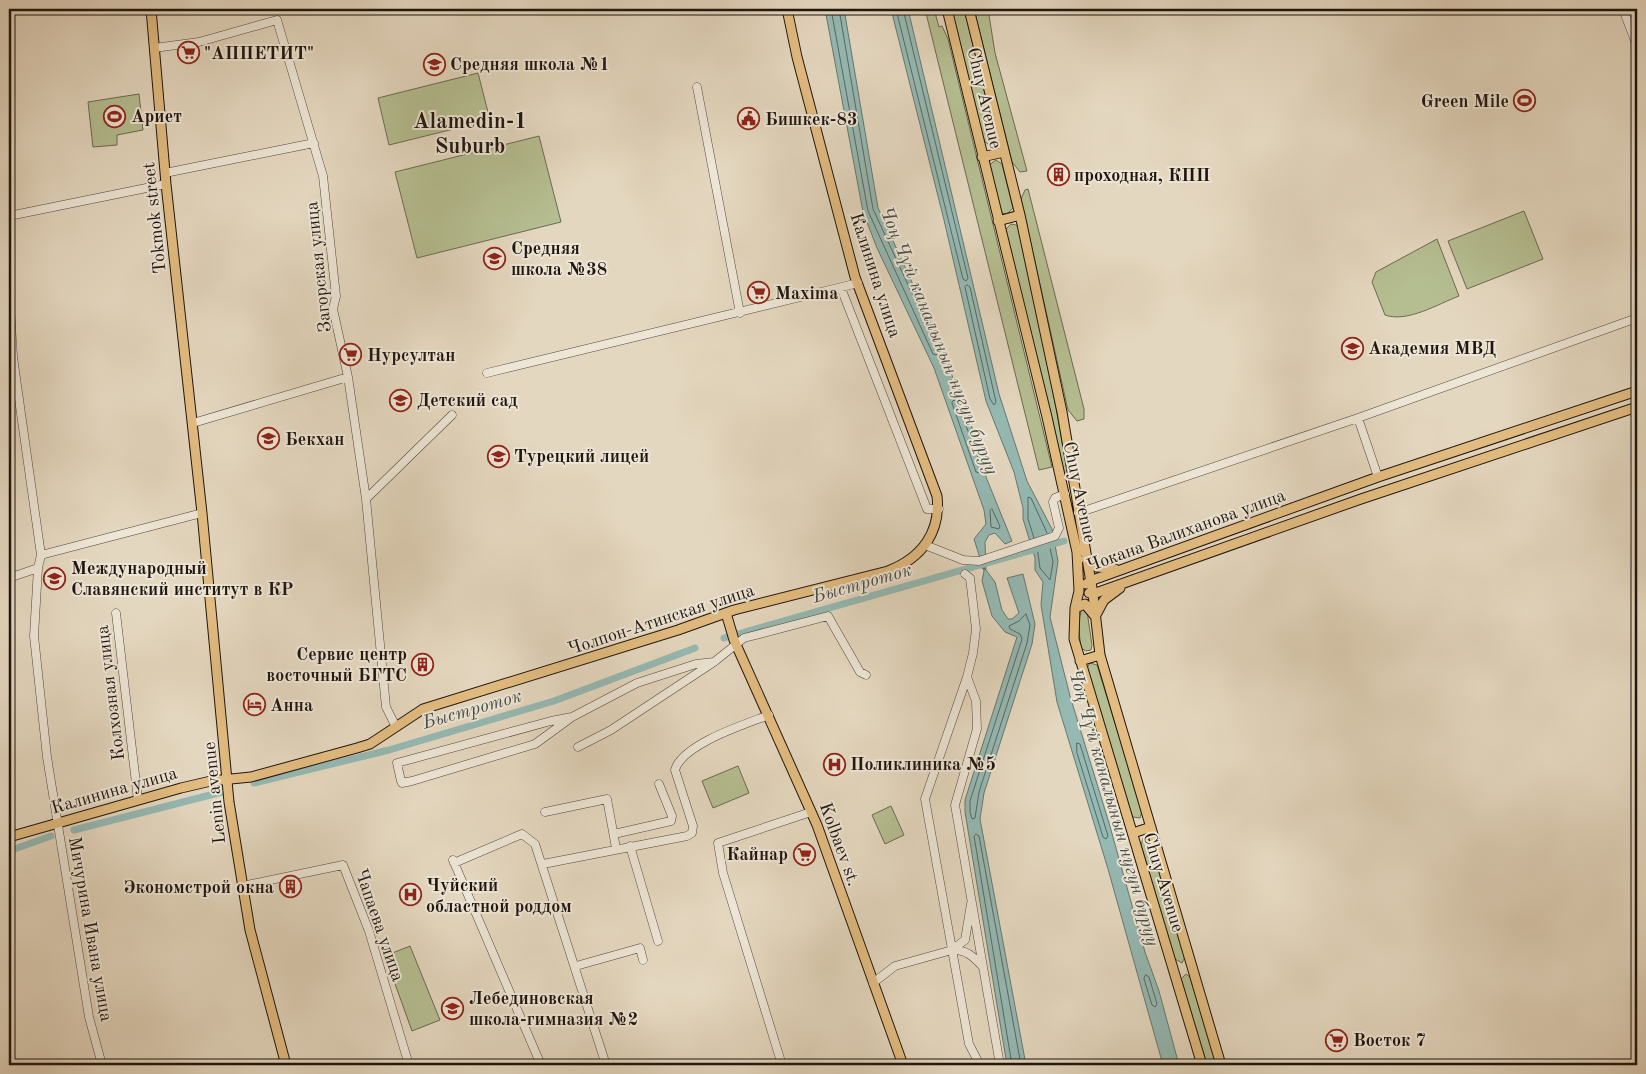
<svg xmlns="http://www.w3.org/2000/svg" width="1646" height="1074" font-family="'Old Standard TT',serif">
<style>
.green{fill:#b5be91;stroke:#6a6a50}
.water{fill:#95b9b3;stroke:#667771}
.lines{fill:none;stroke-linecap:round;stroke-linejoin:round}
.shore{stroke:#5a6761;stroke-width:1}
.stream{stroke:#667771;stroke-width:2}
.canal{stroke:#95b9b3;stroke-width:7}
.minor-casing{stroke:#50463b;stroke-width:9}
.major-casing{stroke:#1f150f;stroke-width:11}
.minor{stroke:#ede5d5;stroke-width:8}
.major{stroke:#e2bc80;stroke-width:9}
.labels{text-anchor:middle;stroke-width:4;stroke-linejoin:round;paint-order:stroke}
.poi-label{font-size:18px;font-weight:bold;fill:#1f150f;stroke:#ede5d5;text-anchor:start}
.street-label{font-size:18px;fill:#1f150f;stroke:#ede5d5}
.water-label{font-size:19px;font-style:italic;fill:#484e48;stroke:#ede5d5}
.district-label{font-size:22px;font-weight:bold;fill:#1f150f;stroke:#ede5d5}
</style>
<rect width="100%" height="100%" fill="#e4d7bf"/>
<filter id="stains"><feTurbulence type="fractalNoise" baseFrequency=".004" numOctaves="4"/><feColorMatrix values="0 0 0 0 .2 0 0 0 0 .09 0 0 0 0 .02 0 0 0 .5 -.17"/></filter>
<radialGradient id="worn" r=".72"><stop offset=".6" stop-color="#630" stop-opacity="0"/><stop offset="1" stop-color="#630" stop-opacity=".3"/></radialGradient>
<path class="green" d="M925,9H934L939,27L942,26L948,39L1052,467L1039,470Z
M951,9H964L996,138L994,144L989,145L983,140Z
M974,9H988L995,53L1027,171L1020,172L1012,162Z
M478,73L490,120L389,145L378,98Z
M139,94L143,130L117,135V145L93,147L88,102Z
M539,136L561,222L417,258L395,172Z
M996,160L1002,164L1013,208L1007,214L1001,213L989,165Z
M1028,189L1084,409V419L1077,421L1068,410L1021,199L1025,190Z
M1524,211L1543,259L1467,289L1448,241Z
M1011,224L1016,225L1019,228L1050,374L1068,476L1066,479L1005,230Z
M1437,239L1459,296C1438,304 1407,323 1385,315L1372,282L1376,272Z
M1082,608L1087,611L1092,645L1091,650L1086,651L1081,648L1078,623Z
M1090,663L1097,665L1142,811L1140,818L1133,817L1131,814L1087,668Z
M738,766L749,793L713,808L702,781Z
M891,806L904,835L885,844L872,815Z
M1143,838L1148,839L1151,843L1185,957L1182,963L1175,959L1141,845Z
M410,946L440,1020L412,1031L385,956Z
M1186,974L1190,977L1217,1065H1207L1181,979Z"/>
<path class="water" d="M825,9H844L878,208L938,339L986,464V477L1012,541L1005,544L995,533L989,535L985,542L986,570L995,582L1002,610L1008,619H1012L1019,613L1007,578L1023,574L1035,624L1032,644L984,793L980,819L1026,1065H1007L965,812V800L1017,637L1005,632L992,616L982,581L984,571L974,539L986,524L984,510L934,368L877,248L863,212Z
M891,9H908L999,394L1027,481L1052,529L1058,561L1050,617L1070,696L1109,823L1145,952L1159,991L1179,1065H1163L1108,869L1057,702L1041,605L1043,582L1035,570V558L1023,519V508L1014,472L986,401L944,220Z"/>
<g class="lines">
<path class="shore" d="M831,9L868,211L933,354L936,355L938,353L934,341L873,209L839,9
M896,9L963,279L966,281L968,278L903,9
M967,285L970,287L996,402L994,405L990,399L965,287Z
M954,400L957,402L981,465L980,473L976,472L952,403Z
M992,509L1000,526L999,529L991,527L990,511Z
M1034,538L1028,519V497L1031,498L1047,533
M1037,547L1040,568L1050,580L1053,562L1049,543
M1026,614L1030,625L1027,643L979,792L975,818L972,819L970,812V801L1022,639L1020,634L1010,629L1009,626L1019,621Z
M1077,743L1080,744L1108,836L1106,839L1103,837L1077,753Z
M1146,975L1149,977L1157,1004L1155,1007L1152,1005L1144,979Z
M1012,1065L974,836L976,834L979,836L1021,1065"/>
<path class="stream" d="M979,566L985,569"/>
<path class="canal" d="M724,638L1064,541
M254,783L389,750L554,701L695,648
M74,830L222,792
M9,851L51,836"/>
<defs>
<path id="minor" d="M1623,9L1637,46
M154,48L199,42L277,20L323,176L336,296L333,309L348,377L366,499L386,707L396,727
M697,87L740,313
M165,173L314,143
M9,216L166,184
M841,288L927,509H939
M9,290L13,357L41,555L38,568L34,636L47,757L89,1017L102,1065
M487,373L858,283
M1358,418L1378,477
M193,423L348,377
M366,499L452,415
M1078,513L1358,418L1637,318
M925,545L963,560L979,561L1055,536L1059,528L1053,502L1055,498L1065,494
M41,555L202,513
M965,574L970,578L976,629L973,653L967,677L976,701L977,729L955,805L1000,1065
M9,578L38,568
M116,613L138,800
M967,677L925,799L969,1044L980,1065
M572,717L551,721L397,763L401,781L402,783L412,781L535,744L572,717L637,683L696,664L714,662
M578,747L611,730L714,662L744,638L828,616L860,672L866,675
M545,812L607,799L616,848
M614,834L671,821L672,816L659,784
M630,846L658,941
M453,860L541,1065
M454,863L522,834L535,844L606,1065
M543,864L687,836L692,833L693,826L675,770C682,744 746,724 769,715
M242,886L343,865L369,931L409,1065
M953,949L965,940L971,904
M576,966L640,948L643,960
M873,983L895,966L952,950C966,949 974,957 983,967
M782,1065L723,873L718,843L811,812"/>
<path id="major" d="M151,9L166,184L202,513L229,802L250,930L286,1065
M947,9L1047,417L1077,552L1079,591L1075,608L1074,639L1202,1065
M969,9L1020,215L1062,412L1093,594L1100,655L1221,1065
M982,157L1004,152
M998,221L1020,215
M1086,559L1097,567L1115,569
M1086,584L1090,581L1378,477L1637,391
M1089,593L1093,594L1361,499L1637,407
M1075,608L1085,604L1094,615
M726,613L734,640L817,825L903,1065
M1096,615L1104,600L1120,588
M1080,661L1100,655
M1133,833L1151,827
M9,837L181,788L211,781L251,777L357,748L370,744L423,709L678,630L734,610L888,571C922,558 941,532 937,496L855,277L797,57L787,9"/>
</defs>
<use href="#minor" class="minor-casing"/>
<use href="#major" class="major-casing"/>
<use href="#minor" class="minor"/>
<use href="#major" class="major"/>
</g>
<defs>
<symbol id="supermarket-ring" viewBox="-11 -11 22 22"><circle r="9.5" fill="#ede5d5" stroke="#8f2418" stroke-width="1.5"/><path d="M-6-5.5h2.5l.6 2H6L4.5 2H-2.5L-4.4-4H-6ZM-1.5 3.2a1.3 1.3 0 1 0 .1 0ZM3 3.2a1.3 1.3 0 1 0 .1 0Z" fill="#8f2418"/></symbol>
<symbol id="school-ring" viewBox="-11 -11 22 22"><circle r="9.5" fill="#ede5d5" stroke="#8f2418" stroke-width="1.5"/><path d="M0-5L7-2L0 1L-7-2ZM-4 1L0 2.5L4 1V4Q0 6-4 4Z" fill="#8f2418"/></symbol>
<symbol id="stadium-ring" viewBox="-11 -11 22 22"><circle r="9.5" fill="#ede5d5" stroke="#8f2418" stroke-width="1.5"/><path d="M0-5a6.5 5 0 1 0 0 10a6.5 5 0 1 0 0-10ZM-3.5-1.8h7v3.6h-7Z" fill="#8f2418"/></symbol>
<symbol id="civic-ring" viewBox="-11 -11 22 22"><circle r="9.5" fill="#ede5d5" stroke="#8f2418" stroke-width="1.5"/><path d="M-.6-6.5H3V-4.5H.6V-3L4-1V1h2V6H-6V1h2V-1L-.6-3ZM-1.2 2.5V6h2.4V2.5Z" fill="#8f2418"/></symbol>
<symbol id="building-ring" viewBox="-11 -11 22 22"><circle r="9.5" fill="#ede5d5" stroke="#8f2418" stroke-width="1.5"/><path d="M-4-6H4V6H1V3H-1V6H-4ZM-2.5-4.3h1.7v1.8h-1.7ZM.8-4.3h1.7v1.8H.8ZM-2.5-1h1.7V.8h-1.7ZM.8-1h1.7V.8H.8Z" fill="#8f2418"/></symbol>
<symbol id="university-ring" viewBox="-11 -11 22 22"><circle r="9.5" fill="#ede5d5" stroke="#8f2418" stroke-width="1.5"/><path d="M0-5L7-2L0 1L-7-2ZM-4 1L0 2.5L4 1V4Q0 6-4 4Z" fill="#8f2418"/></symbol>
<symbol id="hotel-ring" viewBox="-11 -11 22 22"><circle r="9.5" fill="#ede5d5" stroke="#8f2418" stroke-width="1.5"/><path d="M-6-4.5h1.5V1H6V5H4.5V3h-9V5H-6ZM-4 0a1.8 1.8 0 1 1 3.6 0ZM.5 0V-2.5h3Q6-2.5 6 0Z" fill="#8f2418"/></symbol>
<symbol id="hospital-ring" viewBox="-11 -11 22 22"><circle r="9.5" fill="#ede5d5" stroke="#8f2418" stroke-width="1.5"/><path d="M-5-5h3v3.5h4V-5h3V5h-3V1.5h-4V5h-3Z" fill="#8f2418"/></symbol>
</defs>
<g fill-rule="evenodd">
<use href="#supermarket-ring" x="176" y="40" width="25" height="25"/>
<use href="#school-ring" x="422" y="52" width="25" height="25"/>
<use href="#stadium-ring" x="1512" y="88" width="25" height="25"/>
<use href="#stadium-ring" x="102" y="104" width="25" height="25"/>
<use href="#civic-ring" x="736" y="106" width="25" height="25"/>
<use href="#building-ring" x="1046" y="162" width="25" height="25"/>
<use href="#school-ring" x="482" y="246" width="25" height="25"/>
<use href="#supermarket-ring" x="746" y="280" width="25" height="25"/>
<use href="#university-ring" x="1340" y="336" width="25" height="25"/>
<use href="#supermarket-ring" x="338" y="342" width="25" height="25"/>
<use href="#school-ring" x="388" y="388" width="25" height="25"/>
<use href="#school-ring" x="256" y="426" width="25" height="25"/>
<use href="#school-ring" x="486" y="444" width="25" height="25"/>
<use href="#university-ring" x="42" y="566" width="25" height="25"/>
<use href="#building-ring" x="410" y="652" width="25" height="25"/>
<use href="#hotel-ring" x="242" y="692" width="25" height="25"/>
<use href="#hospital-ring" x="822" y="752" width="25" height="25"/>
<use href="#supermarket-ring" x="792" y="842" width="25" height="25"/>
<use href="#building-ring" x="278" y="874" width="25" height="25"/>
<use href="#hospital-ring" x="398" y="882" width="25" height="25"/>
<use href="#school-ring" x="440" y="996" width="25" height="25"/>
<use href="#supermarket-ring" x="1324" y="1028" width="25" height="25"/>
</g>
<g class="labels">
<g class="poi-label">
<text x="204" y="59">"АППЕТИТ"</text>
<text x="450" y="70">Средняя школа №1</text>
<text x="1509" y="107" text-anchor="end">Green Mile</text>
<text x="131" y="122">Ариет</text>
<text x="765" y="125">Бишкек-83</text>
<text x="1074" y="181">проходная, КПП</text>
<text x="511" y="254">Средняя<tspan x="511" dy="21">школа №38</tspan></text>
<text x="775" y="299">Maxima</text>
<text x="1368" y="354">Академия МВД</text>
<text x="367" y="361">Нурсултан</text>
<text x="417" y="406">Детский сад</text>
<text x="285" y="445">Бекхан</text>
<text x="514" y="462">Турецкий лицей</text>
<text x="71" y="574">Международный<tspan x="71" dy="21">Славянский институт в КР</tspan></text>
<text x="407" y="660" text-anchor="end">Сервис центр<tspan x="407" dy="21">восточный БГТС</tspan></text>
<text x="270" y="711">Анна</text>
<text x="850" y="770">Поликлиника №5</text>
<text x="788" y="860" text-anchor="end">Кайнар</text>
<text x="426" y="891">Чуйский<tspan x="426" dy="21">областной роддом</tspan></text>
<text x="274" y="893" text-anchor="end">Экономстрой окна</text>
<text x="469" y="1004">Лебединовская<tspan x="469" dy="21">школа-гимназия №2</tspan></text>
<text x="1353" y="1046">Восток 7</text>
</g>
<g class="street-label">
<text transform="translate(985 98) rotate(77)" y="6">Chuy Avenue</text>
<text transform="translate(154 218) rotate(-96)" y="6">Tokmok street</text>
<text transform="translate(318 267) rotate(-96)" y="6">Загорская улица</text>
<text transform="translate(876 275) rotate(72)" y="6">Калинина улица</text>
<text transform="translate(1080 492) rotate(78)" y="6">Chuy Avenue</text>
<text transform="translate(1186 530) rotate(-20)" y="6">Чокана Валиханова улица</text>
<text transform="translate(661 619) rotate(-18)" y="6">Чолпон-Атинская улица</text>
<text transform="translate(110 693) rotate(-97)" y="6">Колхозная улица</text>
<text transform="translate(114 790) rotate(-16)" y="6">Калинина улица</text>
<text transform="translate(214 793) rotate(-96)" y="6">Lenin avenue</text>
<text transform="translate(840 844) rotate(70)" y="6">Kolbaev st.</text>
<text transform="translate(1164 882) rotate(73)" y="6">Chuy Avenue</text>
<text transform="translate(380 925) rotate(71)" y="6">Чапаева улица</text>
<text transform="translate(91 929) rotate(80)" y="6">Мичурина Ивана улица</text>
</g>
<g class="water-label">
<text transform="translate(940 340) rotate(68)" y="7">Чоң Чүй каналынын нугун буруу</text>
<text transform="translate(862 582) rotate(-16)" y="7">Быстроток</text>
<text transform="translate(472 708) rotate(-16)" y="7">Быстроток</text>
<text transform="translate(1115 807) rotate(74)" y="7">Чоң Чүй каналынын нугун буруу</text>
</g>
<g class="district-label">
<text x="470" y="128">Alamedin-1<tspan x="470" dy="25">Suburb</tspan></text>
</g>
</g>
<rect width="1646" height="1074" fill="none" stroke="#e4d7bf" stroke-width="30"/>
<rect x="10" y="10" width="1626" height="1054" fill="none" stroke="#1f150f" stroke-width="2.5"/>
<rect x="15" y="15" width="1616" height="1044" fill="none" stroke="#1f150f"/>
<rect width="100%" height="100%" filter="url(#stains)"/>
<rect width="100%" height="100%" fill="url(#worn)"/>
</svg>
